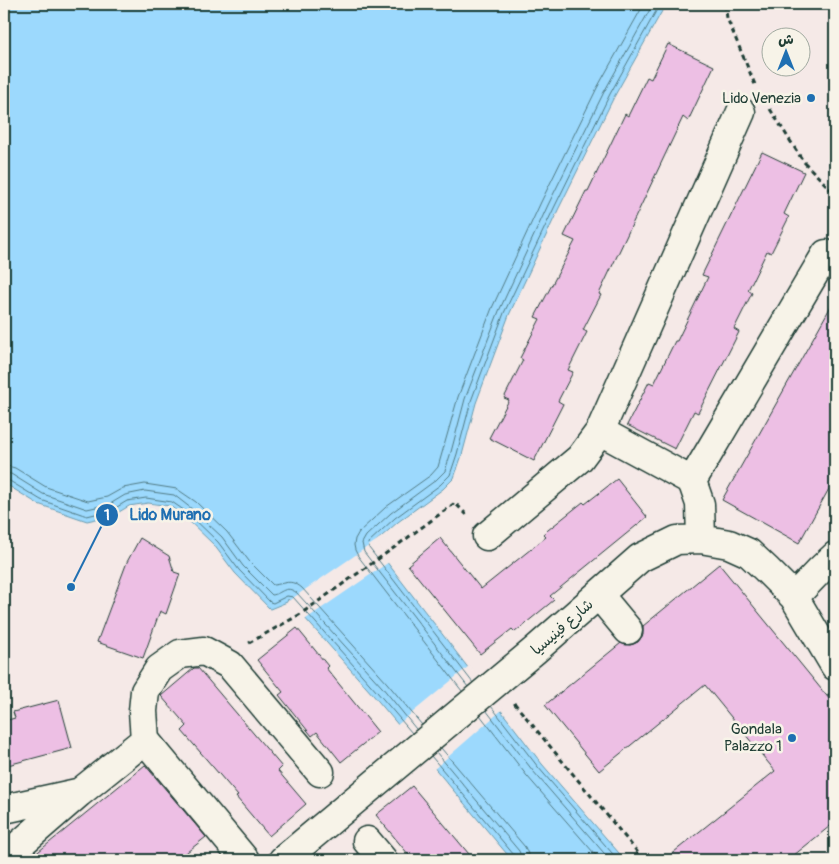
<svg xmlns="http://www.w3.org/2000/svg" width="839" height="864" font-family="Pangolin,'Playpen Sans Arabic',sans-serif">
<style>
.water{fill:#9cd9fd;stroke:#6a9bad}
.pier{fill:#f5e9e7}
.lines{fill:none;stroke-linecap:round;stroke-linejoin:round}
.shore{stroke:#517b84;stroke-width:1}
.building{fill:#edbfe4;stroke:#1f3d34}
.minor-casing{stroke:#1f3d34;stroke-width:31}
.path{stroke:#1f3d34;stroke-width:3;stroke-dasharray:5 4;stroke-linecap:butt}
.minor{stroke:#f7f3e8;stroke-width:28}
.poi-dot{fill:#1f6fb2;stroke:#f7f3e8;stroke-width:2}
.labels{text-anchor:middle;stroke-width:5;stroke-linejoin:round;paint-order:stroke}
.poi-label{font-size:15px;fill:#1f3d34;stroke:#f7f3e8;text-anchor:end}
.street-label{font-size:15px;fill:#1f3d34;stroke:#f7f3e8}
.leader{fill:none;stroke:#1f6fb2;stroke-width:2}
.callout-dot{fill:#1f6fb2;stroke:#f7f3e8;stroke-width:2}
.mark-label{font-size:15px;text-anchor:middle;font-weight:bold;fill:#fff}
.callout-label{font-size:16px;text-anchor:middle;font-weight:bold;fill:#1f6fb2;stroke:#f7f3e8;stroke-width:5;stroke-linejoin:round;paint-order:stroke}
</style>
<rect width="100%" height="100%" fill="#f5e9e7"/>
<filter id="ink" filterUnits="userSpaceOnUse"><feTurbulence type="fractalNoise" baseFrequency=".02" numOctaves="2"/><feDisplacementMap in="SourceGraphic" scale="10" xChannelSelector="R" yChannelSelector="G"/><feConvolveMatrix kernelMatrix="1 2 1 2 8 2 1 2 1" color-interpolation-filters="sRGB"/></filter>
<g filter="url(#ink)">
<path class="water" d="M4,4H666L614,97L558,210L509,315L476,403L462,455L454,478L443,489L398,522L373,544L542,764L625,860H512L373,695L288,599L287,602L270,609L235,573L214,545L185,517L170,506L148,503L129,506L114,515L87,521L38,504L4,483Z"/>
<path class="pier" d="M386,534L387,535L376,545L389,562L303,621L287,602Z
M469,666L503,709L433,770L396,726Z"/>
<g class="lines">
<path class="shore" d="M4,465L15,468L46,487L88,501L107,497L123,488L145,484L177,489L196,502L227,532L249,561L273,585C285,584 290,578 302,588L387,683L422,725
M4,473L11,474L43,494L87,509L110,504L125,495L145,491L174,495L192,509L222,537L243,566L272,595C282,594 285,584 297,593L382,687L416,729
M4,479L8,480L41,500L87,516L112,510L127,501L146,498L172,502L188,513L218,542L239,570L270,602L273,603L287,596L293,597L377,692L412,733
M473,683L369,548L368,543L395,518L440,485L450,475L457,454L471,401L504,313L554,208L610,94L660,4
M468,687L364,552L362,543L366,536L391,513L436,480L445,471L451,452L465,399L499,311L548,205L604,92L653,4
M462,691L358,556L355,550L354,545L355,539L359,532L386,507L431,475L438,467L458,397L492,308L541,202L597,88L644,4
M491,706L538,767L618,860
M486,710L533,771L610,860
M480,715L527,776L600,860
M441,748L525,847L528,854L529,860
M436,752L519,851L521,856V860
M431,756L514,855L515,860"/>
</g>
<path class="building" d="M668,44L714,66L688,121L683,117L599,294L601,295L583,330L587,332L568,370L573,372L558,401L563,404L534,461L489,438L509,400L504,398L523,360L520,358L540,319L535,317L575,241L564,236L586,191H588L625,114L628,116L647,77L651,79Z
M762,152L804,172L784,214L789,217L771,253L767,251L748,290L752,293L734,329L739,332L698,413L694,411L675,449L627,425L649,382L654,384L675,341H677L708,277L702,275Z
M835,299V478L799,543L722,500Z
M617,479L647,517L550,596L554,600L515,632L512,629L480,654L408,565L440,538L481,589L546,537L543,534L583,502L585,504Z
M140,538L169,556L174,572L180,574L166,614L160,611L143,658L97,642L127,562Z
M719,564L835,706V822L788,860H664L775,771L705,685L599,771L545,705L621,643L630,645L638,642L643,635V626Z
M297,628L328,666L326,668L378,732L341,762L317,732L312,736L279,695L283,692L257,660Z
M194,668H198L282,767L278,771L306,804L269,836L236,797L238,796L182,731L187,726L161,696Z
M59,700L72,748L4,766V721L15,718L13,712Z
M145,765L206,837L177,860H28Z
M412,786L474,860H413L376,815Z"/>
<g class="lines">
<defs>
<path id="minor" d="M600,431L692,481
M487,536L580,458L600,431L741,112
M701,539L700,504L692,481L826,254
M599,595L628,630
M794,597L820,570L835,556
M145,740L245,860
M4,809L77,793
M367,841L383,860
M4,858L79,793L145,740L143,711L145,691L159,669L180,654L204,651L230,665L320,772
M283,860L534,651L640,558L677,540L701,539L729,544L749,553L766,569L794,597L835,666"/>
</defs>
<use href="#minor" class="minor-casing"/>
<path class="path" d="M725,4L727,18L756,87
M770,109L803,161L835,194
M249,643L299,615L395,547L455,503L468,516
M828,694L835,702
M516,703L515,704L644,860
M630,860L638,853"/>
<use href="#minor" class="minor"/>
</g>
</g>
<g class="poi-dot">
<circle cx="811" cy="98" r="5"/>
<circle cx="792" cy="738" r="5"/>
</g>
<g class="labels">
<g class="poi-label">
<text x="801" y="103">Lido Venezia</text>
<text x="782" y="734">Gondala<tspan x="782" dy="17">Palazzo 1</tspan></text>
</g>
<g class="street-label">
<text transform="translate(562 627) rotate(-41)" y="5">شارع فينيسيا</text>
</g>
</g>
<path class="leader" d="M71 587L107 515"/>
<g class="callout-dot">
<circle cx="71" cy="587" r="5"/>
<circle cx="107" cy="515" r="12"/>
</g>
<g class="mark-label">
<text x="107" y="520">1</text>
</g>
<g class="callout-label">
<text x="170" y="520">Lido Murano</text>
</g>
<rect width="839" height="864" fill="none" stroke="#f7f3e8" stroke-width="20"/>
<rect x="10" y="10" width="819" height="844" fill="none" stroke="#1f3d34" stroke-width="2" filter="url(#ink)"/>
<g transform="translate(786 52)"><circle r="24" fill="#f7f3e8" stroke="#a1aaa0"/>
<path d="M0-4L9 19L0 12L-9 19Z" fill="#1f6fb2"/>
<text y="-8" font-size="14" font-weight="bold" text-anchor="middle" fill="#1f3d34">ش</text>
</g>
</svg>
